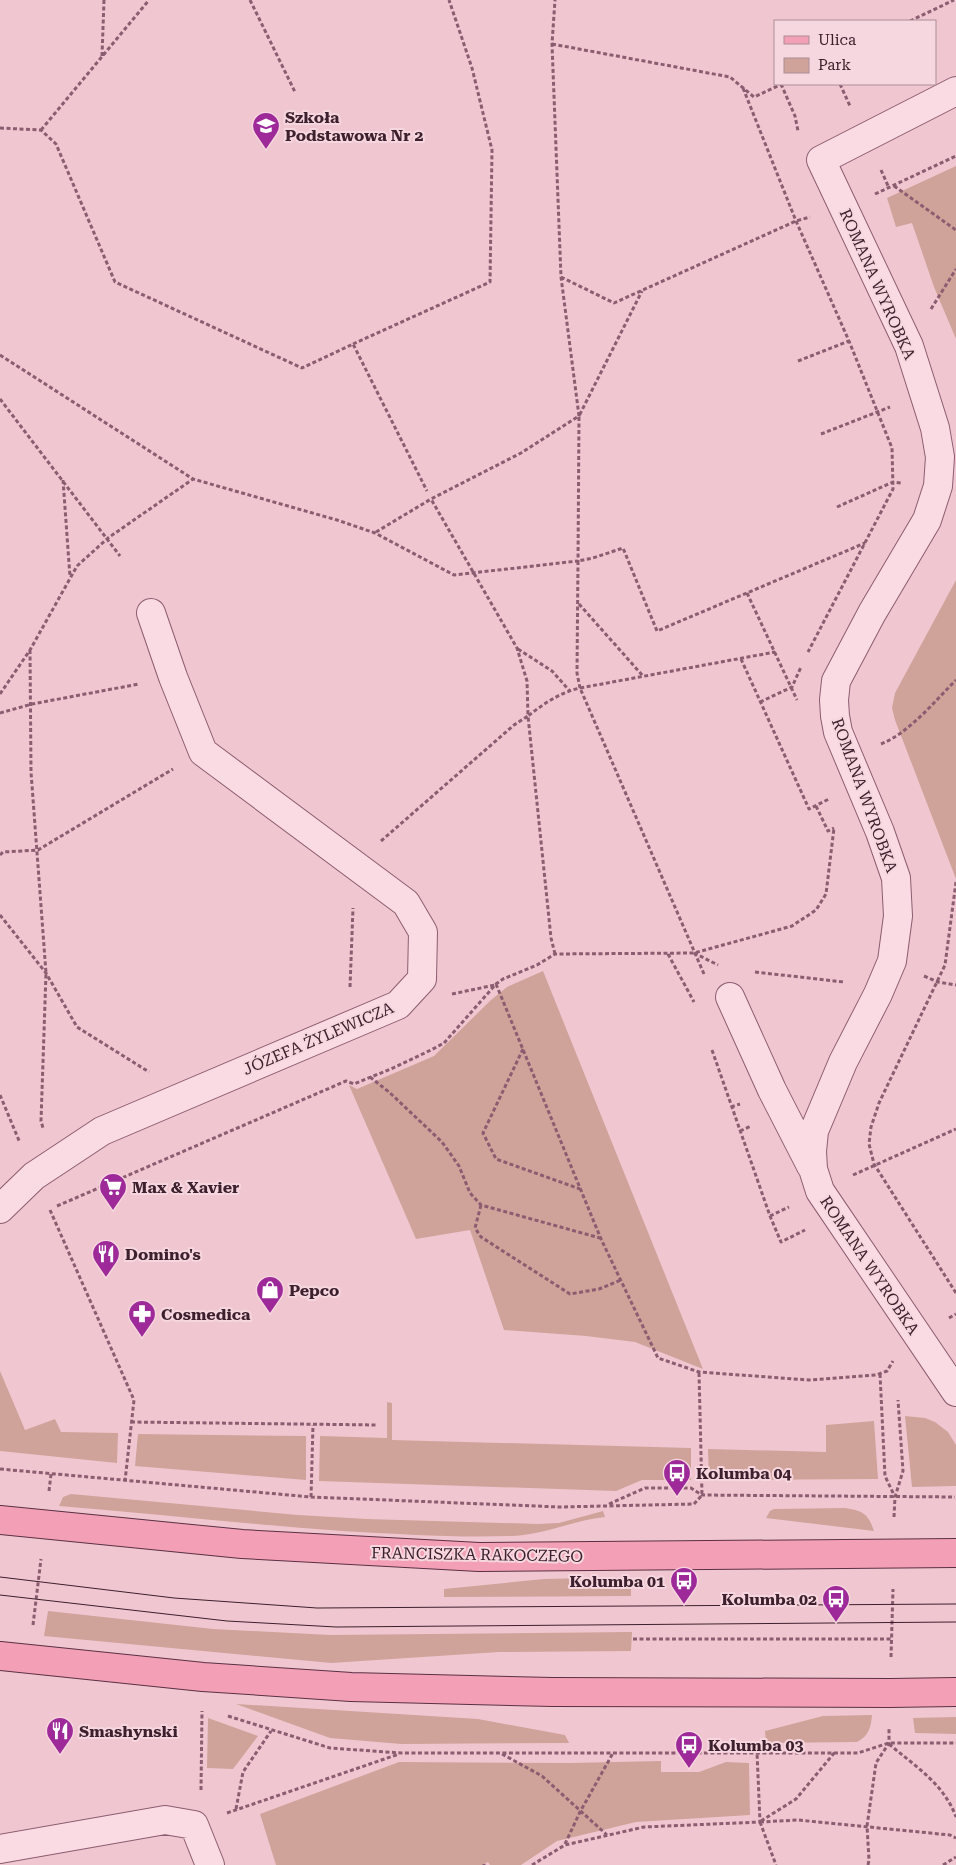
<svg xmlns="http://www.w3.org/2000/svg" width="956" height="1865" font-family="'Roboto Serif',serif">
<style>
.green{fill:#cfa39a}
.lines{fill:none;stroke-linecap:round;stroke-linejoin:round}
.minor-casing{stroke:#8c5c70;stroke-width:30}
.major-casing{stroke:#5a3044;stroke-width:30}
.path{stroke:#8c5c70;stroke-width:3;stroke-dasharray:4 2.5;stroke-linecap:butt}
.minor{stroke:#fadbe3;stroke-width:28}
.major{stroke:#f39fb5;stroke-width:28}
.tram{stroke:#3c202d;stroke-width:1}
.labels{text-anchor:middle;stroke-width:4;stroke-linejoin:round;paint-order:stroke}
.poi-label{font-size:16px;font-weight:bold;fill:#3c202d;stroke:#f7d7df;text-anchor:start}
.street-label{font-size:16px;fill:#3c202d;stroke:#f7d7df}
</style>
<rect width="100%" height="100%" fill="#f0c7d1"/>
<path class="green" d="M956,166V339L934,287L912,223L896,227L887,198Z
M956,580V879L895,720L892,708L895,693Z
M543,971L703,1369L635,1342L586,1336L504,1330L470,1230L416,1239L349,1085L357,1089L434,1056L491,1000L507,987Z
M0,1371L25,1430L55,1419L61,1432L118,1433L117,1463L0,1451Z
M387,1402L392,1403V1440L691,1448V1480H642L616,1491L319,1481L320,1436L387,1438Z
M905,1416L925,1418L935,1422L948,1432L956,1445V1486L912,1487Z
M874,1421L878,1479L709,1480L708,1449L826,1452V1425Z
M138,1434L306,1436V1480L135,1466Z
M71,1494L298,1515L367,1519L538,1524L559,1523L603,1511L605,1517C574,1520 544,1535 512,1536C456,1538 399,1534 342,1531C248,1524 154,1514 59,1506L63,1497Z
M845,1508C863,1511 868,1513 874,1531L766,1518L770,1511L774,1509Z
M631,1577V1596L444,1597V1589L544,1579Z
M48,1611L213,1629L330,1635L632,1632L631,1651L499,1652L331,1663L44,1636Z
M236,1704L478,1719L565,1735L569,1743L401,1744L330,1738Z
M872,1715C871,1727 869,1736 857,1742L766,1743L765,1731L823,1716Z
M956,1717V1734L915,1733L913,1718Z
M208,1718L258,1736L233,1769L207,1768Z
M661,1761V1772H699L726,1762L749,1763L750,1815L636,1822L557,1841L521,1865H490L488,1862L483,1865H276L260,1814L399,1762L570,1763Z"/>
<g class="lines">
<defs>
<path id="minor" d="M956,91L821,160L909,346L935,428L940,457L938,486L927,520L872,613L836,681L834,700L835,716L838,732L880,832L896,878L898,916L892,961L878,994L843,1062L814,1131L812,1151L813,1169L820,1191L956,1392
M730,997L772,1090L811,1166
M0,1209L34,1176L102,1131L398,1005L422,979L423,932L406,903L203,752L173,677L151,613
M0,1849L165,1820L194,1825L210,1865"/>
<path id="major" d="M0,1520L242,1544L479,1557L956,1553
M0,1656L203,1677L351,1687L553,1692L890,1693L956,1692"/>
</defs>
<use href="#minor" class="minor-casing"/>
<use href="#major" class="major-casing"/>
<path class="path" d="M250,0L295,92
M910,21L954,0
M552,44L730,77L754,97L782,84
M102,56L104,0
M781,84L795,116L798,131
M840,84L850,106
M743,88L796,221L849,341L892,448L893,489L808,652
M0,128L41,130L56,144L115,282L302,368L353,344L427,491
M41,130L149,0
M881,170L889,188
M894,186L956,230
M875,194L956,156
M561,277L614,303L796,221L810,217
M931,309L956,269
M353,344L490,282L492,150L472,68L449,0
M0,355L193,479L337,520L375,533L454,575L578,561L579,416L642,291
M798,361L849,341
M0,399L120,556
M821,434L890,407
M63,480L70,577
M837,507L893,482L901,483
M376,532L431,499L521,453L579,416L561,277L552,44L555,0
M747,593L797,700
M579,604L643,676
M518,649L552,671L569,690
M30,650L31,772L46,973L41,1121L43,1128
M741,659L809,809L829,799
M0,694L30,650L77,566L108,538L193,479
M760,702L792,687L801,667
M0,713L32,704L139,684
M881,744C909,733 935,701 956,680
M816,806L828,831L834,828
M381,841L514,725L528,716L527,681L517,648L431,499
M0,855L3,852L38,850L173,769
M956,882L945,965L879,1103L871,1127L869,1144L874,1164L956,1293
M0,915L46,973L77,1027L149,1072
M694,953L718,965
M555,954L551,938L528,716C543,704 561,692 580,688L577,673L578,561L593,558L623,548L657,631L865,543
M668,954L694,1002
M755,972L844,982
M704,974L580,688L775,652
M924,976L938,982L956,985
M496,984L601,1239L658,1358L699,1372L809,1380L876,1375L887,1371L893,1361
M350,987L353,908
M452,994L495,985
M523,1049L483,1133L496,1159L580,1189
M712,1050L770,1216L781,1242L805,1230
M370,1077L389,1092L442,1142L459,1166L470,1193L481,1205L600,1238
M0,1095L20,1143
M731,1107L740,1104
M740,1131L751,1126
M853,1175L956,1129
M481,1205L475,1228L481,1237L570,1294L599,1289L621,1280
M57,1206L346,1081L354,1084L393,1068L431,1050L444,1043L496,984L503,979L537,965L555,954L694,953L792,926L816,910L826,894L834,828
M50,1210L134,1400L125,1481
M770,1216L789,1207
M949,1318L956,1314
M880,1374L885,1476L895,1497
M131,1422L378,1425
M0,1469L311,1497L560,1507L694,1504L702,1495L699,1373
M49,1491L51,1474
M311,1497L313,1425
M609,1504L645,1488H691L702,1495L955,1497
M894,1517L895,1497L903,1471L898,1400
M33,1625L41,1559
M633,1639H892
M891,1657L893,1589
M228,1716L330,1748L401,1753H858L889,1743H956
M889,1744C916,1767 944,1784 956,1817
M502,1754L542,1776L607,1835
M201,1790L202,1711
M236,1809L243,1772L271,1731
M227,1813L399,1754
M761,1821L796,1799L835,1752
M760,1822L798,1820L950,1835L956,1838
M760,1822L776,1865
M565,1844L580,1812L613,1753
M484,1864V1865
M532,1865L565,1845L644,1827L760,1822L757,1752
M868,1865L869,1860L867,1826L876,1763L889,1743V1729
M943,1865L956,1857"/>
<use href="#minor" class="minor"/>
<use href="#major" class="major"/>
<path class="tram" d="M0,1577L174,1598L317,1608L956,1604
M0,1595L227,1621L336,1627L956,1622"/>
</g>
<defs>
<symbol id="school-pin" viewBox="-11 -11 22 30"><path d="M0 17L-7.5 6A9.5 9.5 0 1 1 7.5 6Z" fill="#9d2a98" stroke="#f7d7df"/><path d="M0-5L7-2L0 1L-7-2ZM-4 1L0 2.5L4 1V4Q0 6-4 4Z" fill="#fff"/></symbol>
<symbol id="supermarket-pin" viewBox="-11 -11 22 30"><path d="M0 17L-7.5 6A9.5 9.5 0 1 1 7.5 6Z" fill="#9d2a98" stroke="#f7d7df"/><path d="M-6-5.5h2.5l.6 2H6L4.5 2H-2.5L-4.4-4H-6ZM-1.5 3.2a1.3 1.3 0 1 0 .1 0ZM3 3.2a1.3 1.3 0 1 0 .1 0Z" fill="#fff"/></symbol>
<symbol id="restaurant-pin" viewBox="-11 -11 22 30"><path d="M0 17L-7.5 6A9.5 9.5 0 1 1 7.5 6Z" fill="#9d2a98" stroke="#f7d7df"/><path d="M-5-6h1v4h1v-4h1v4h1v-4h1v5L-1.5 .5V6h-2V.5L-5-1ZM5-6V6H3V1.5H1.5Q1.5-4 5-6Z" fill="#fff"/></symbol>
<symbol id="shop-pin" viewBox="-11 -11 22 30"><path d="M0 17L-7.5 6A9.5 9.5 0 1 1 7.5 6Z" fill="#9d2a98" stroke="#f7d7df"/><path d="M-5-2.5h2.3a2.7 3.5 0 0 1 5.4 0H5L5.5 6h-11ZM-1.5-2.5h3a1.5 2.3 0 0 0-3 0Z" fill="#fff"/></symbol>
<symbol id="pharmacy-pin" viewBox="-11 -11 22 30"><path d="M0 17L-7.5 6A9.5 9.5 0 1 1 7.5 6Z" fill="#9d2a98" stroke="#f7d7df"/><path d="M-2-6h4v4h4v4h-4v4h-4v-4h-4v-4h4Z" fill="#fff"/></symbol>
<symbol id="bus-pin" viewBox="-11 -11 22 30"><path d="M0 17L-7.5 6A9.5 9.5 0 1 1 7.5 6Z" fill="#9d2a98" stroke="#f7d7df"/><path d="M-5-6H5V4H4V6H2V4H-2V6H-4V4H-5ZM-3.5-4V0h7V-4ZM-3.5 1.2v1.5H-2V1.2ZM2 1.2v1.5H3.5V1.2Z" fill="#fff"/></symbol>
</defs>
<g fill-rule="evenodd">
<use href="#school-pin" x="250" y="110" width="32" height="43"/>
<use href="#supermarket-pin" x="97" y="1171" width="32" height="43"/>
<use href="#restaurant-pin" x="90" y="1238" width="32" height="43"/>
<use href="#shop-pin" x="254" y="1274" width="32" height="43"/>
<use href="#pharmacy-pin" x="126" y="1298" width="32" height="43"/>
<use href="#bus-pin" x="661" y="1457" width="32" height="43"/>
<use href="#bus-pin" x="668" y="1565" width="32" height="43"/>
<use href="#bus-pin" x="820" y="1583" width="32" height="43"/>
<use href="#restaurant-pin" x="44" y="1715" width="32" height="43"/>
<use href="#bus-pin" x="673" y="1729" width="32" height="43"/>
</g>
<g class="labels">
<g class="poi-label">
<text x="285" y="123">Szkoła<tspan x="285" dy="18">Podstawowa Nr 2</tspan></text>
<text x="132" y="1193">Max &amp; Xavier</text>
<text x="125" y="1260">Domino's</text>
<text x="289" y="1296">Pepco</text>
<text x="161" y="1320">Cosmedica</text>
<text x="696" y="1479">Kolumba 04</text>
<text x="665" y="1587" text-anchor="end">Kolumba 01</text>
<text x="817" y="1605" text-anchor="end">Kolumba 02</text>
<text x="79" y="1737">Smashynski</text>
<text x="708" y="1751">Kolumba 03</text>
</g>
<g class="street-label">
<text transform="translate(878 284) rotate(66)" y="6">ROMANA WYROBKA</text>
<text transform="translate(865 795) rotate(70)" y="6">ROMANA WYROBKA</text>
<text transform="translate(318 1038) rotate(-23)" y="6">JÓZEFA ŻYLEWICZA</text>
<text transform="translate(870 1265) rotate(56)" y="6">ROMANA WYROBKA</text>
<text transform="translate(477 1554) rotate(1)" y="6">FRANCISZKA RAKOCZEGO</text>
</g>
</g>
<rect x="774" y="20" width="162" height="65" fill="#f7d7df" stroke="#ac8e98"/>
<rect x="784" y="36" width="25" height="8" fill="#f39fb5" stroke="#ac8e98"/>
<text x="818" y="45" font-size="15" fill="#3c202d">Ulica</text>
<rect x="784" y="58" width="25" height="15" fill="#cfa39a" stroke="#ac8e98"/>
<text x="818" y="70" font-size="15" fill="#3c202d">Park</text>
</svg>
